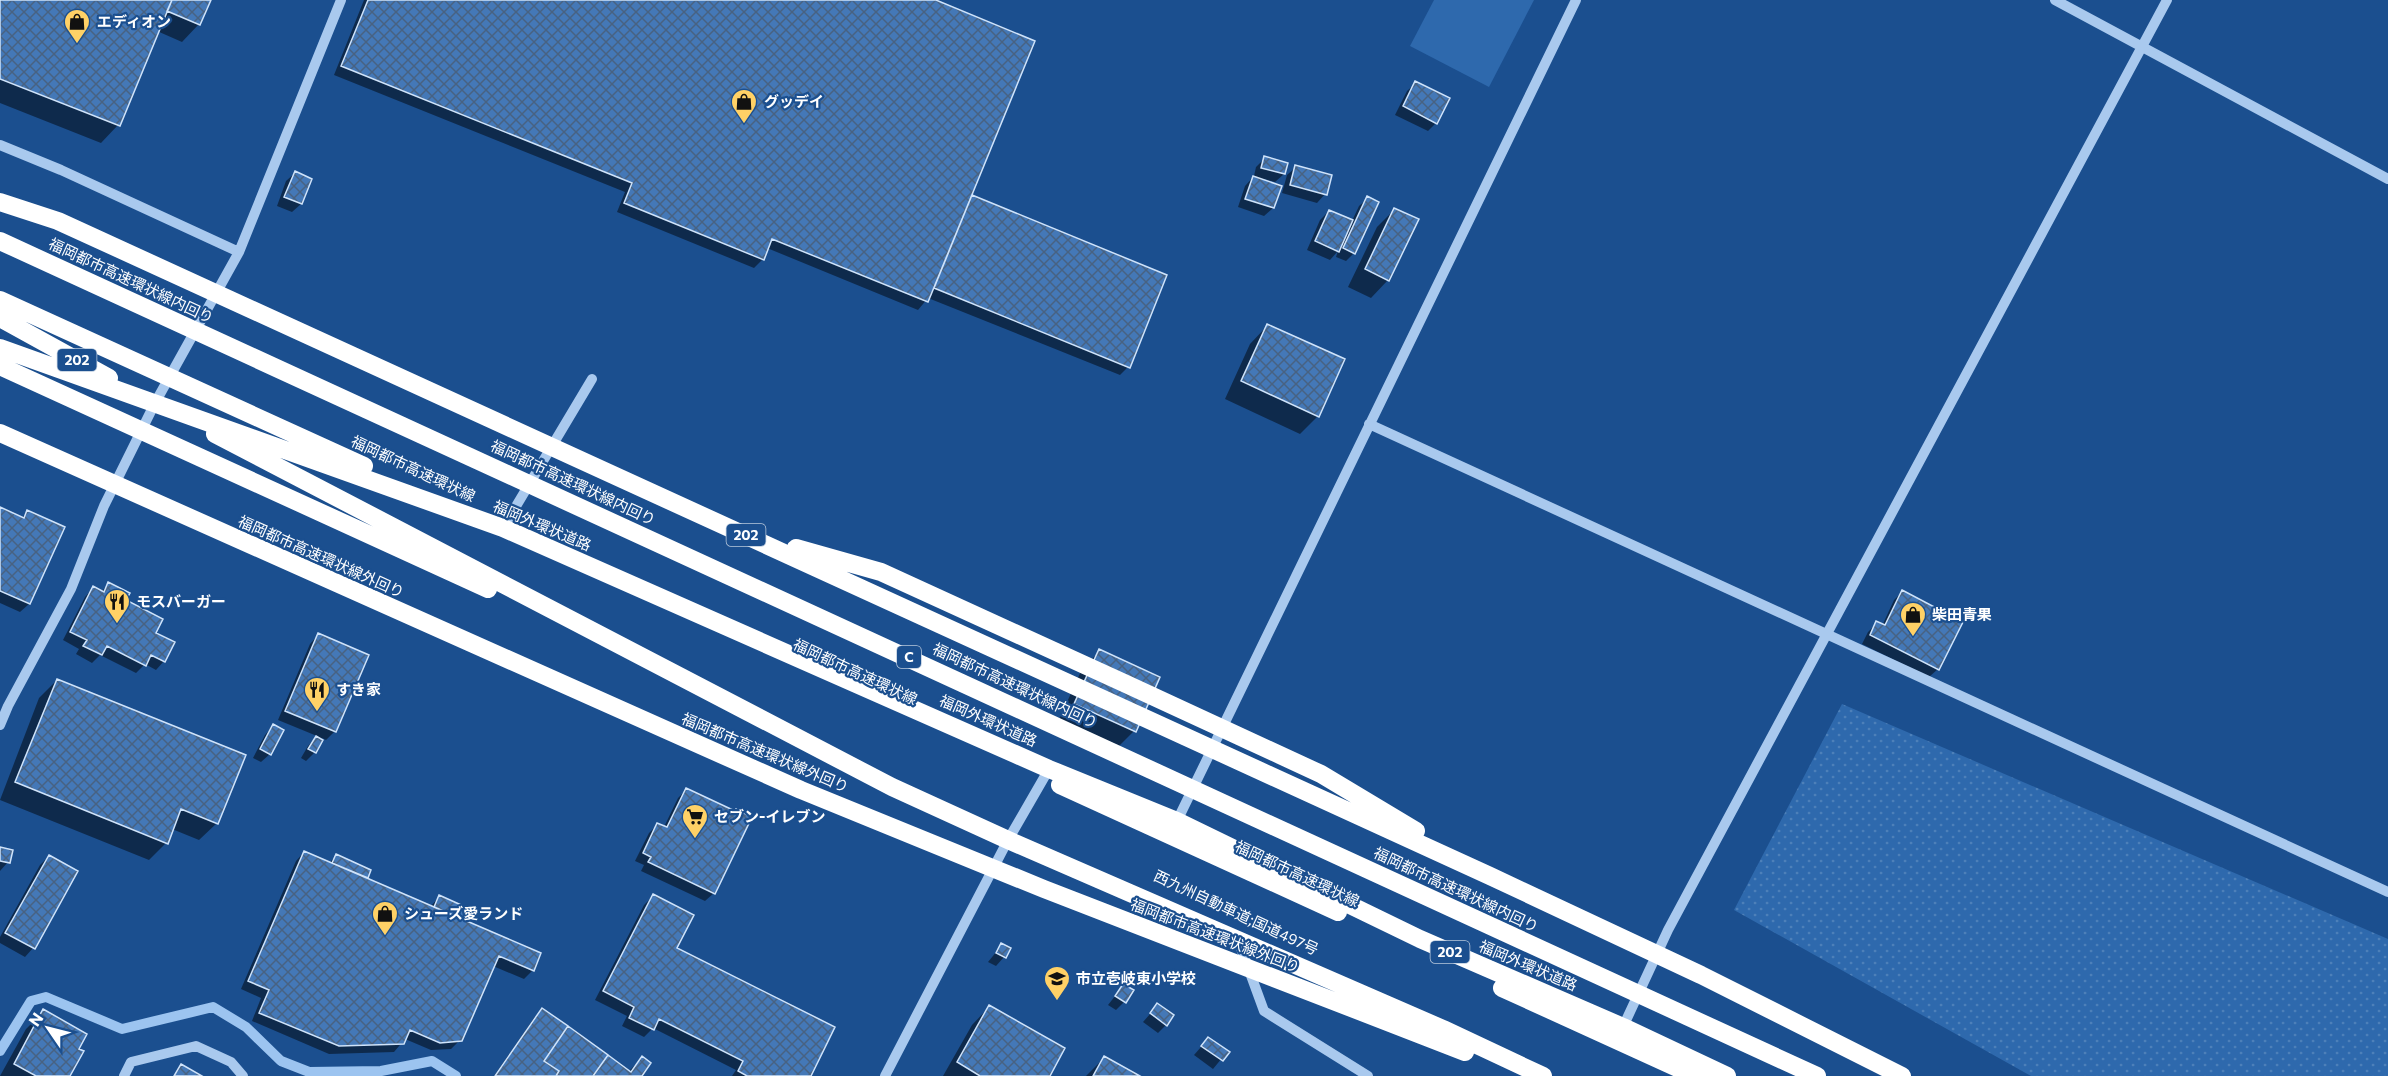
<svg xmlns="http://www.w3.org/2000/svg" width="2388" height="1076" font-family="Commissioner,'Noto Sans JP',sans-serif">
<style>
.grass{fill:url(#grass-dots)}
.pitch{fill:#2e69ad}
.shadow{fill:#0007}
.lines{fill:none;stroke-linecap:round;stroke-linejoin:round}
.stream{stroke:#9cc4f0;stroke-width:10}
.building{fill:url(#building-cross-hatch);stroke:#cfe3fa;stroke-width:1.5}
.minor{stroke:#a9c9ee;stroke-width:10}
.highway{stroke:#fff;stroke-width:18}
.labels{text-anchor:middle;stroke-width:4.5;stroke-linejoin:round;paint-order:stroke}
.shield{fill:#1b4f8f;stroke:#bbcadd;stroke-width:1.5}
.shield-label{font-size:14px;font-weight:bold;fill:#fff}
.poi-label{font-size:15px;font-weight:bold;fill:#fff;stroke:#1b4f8f;text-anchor:start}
.street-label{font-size:15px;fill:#fff;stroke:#1b4f8f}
</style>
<defs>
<pattern id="grass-dots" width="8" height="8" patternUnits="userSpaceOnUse" patternTransform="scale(1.5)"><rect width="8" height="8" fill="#2e69ad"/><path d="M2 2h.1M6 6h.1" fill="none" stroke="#4d80b9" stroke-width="1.8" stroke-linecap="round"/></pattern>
<pattern id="building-cross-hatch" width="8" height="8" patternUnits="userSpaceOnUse" patternTransform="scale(1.5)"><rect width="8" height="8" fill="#4478b7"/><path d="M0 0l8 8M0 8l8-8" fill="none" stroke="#486282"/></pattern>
</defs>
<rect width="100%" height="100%" fill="#1b4f8f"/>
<path class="grass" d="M1842,704L2388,939V1076H2031L1734,910Z"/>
<path class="pitch" d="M1434,0H1534L1489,87L1410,46Z"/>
<path class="shadow" d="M0,0H209L199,24L182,42L157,31L118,125L101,143L0,103Z
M364,0H932L970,196L1165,275L1128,367L1120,375L928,298L918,310L767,248L762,260L754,268L617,212L625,192L334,75Z
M1416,83L1436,123L1428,131L1395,115L1407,91Z
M1265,158L1284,174L1275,182L1264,179L1263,181L1280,187L1273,208L1264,216L1238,207L1245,186L1254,176L1256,167Z
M1296,167L1325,194L1317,203L1282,193L1287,175Z
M295,173L311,179L301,204L292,212L277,206L286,181Z
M1368,198L1354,253L1346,261L1336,257L1338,251L1330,260L1307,250L1320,220L1329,211L1352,221L1359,206Z
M1395,209L1388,280L1371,298L1348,287L1377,227Z
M1267,326L1318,416L1300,434L1225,399L1250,344Z
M0,509L21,518L28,512L63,528L29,604L20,612L0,603Z
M109,584L154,633L164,661L156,670L145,664L136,673L100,655L92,663L76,654L79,649L63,640L85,597L93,588L101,592Z
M1903,591L1946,613L1938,669L1929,677L1862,644L1868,632L1877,623L1882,626L1894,600Z
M318,635L335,731L326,740L322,738L315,752L306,761L301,758L308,746L317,736L278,720L310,644Z
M1100,651L1134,731L1117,748L1058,722L1082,669Z
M57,680L217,823L199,840L172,829L166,843L149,860L0,800L39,698Z
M273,726L270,754L261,762L253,758L265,735Z
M686,790L714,893L705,901L641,871L644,865L635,861L649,833L658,824L664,827L678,798Z
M0,848L8,862L0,871Z
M304,852L329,863L336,856L369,871L366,879L430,907L439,897L464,922L539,954L532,971L524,979L493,966L460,1040L451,1049L431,1050L405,1039L394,1052L329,1054L252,1021L261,998L241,989L296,861Z
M49,856L76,872L33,948L25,957L0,943V937L40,865Z
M653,896L675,948L809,1076H732L736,1070L653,1028L644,1037L622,1026L627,1016L595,1000L644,905Z
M1002,945L1009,949L1004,957L996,966L988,962Z
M1123,986L1124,1002L1116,1010L1108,1005Z
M1158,1005L1166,1025L1158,1033L1143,1022Z
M989,1007L1048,1076H943L972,1025Z
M542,1010L628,1072L642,1058L640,1076H494L534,1018Z
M44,1011L68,1076H0L26,1029Z
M1208,1039L1227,1052L1213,1069L1194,1055Z
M1104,1058L1137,1076H1086Z"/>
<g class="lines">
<path class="stream" d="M0,1051L31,1001L46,997L122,1029L213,1007L246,1027L281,1061L309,1072L381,1071L432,1061L456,1076"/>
</g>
<path class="building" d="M0,0H172L120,126L0,79Z
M172,0H211L200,25L167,11Z
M368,0H936L1035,41L928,302L772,239L764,260L624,203L632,183L341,66Z
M1415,81L1450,98L1437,124L1403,106Z
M1264,156L1288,163L1285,174L1261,168Z
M1295,165L1332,175L1327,195L1290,185Z
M295,171L312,179L302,204L284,197Z
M1253,176L1282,186L1274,208L1245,199Z
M972,195L1167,275L1130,368L934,288Z
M1367,196L1379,202L1355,254L1343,248Z
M1394,208L1419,219L1389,281L1365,269Z
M1329,210L1353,220L1339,252L1315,241Z
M1267,324L1345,359L1319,417L1241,381Z
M0,507L24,518L27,510L65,527L30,604L0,591Z
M108,582L130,593L126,600L163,619L156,633L175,642L165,662L151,655L146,666L107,646L102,655L83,646L87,640L70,632L93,586L104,592Z
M1902,590L1963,622L1939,670L1870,635L1876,621L1885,625Z
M318,633L369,655L336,732L285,711Z
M1099,649L1160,677L1136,732L1074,704Z
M57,679L246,755L218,824L181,809L168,844L15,782Z
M273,724L284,730L271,755L260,749Z
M316,736L323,740L316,753L308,749Z
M686,788L735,811L736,809L752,817L715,894L648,862L651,857L643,853L657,823L667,827Z
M0,847L13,850L10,863L0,861Z
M304,851L541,953L534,971L499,956L462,1041L440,1043L410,1030L404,1044L339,1046L259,1013L269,990L248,981Z
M336,854L371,870L368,878L332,863Z
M49,855L78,871L35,949L5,933Z
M653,894L694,915L677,948L835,1027L811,1076H747L738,1071L743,1061L659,1019L654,1030L629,1018L634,1007L603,991Z
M439,895L470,909L466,921L434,907Z
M1001,943L1011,948L1006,958L996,953Z
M1123,984L1134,990L1126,1003L1115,996Z
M1157,1003L1174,1015L1167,1026L1150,1013Z
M989,1005L1065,1048L1050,1076H980L957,1062Z
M542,1008L568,1026L544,1061L559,1071L556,1076H495Z
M43,1009L87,1034L79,1049L84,1051L70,1076H36L14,1064Z
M568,1026L608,1055L593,1076H556L559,1071L544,1061Z
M1208,1037L1230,1052L1223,1061L1201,1046Z
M608,1055L631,1072L642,1056L651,1063L642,1076H593Z
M1104,1056L1140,1076H1093Z
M181,1064L202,1076H174Z"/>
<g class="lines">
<path class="minor" d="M2055,0L2388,179
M0,145L61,170L239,252
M1369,424L2388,892
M503,528L592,379
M0,725L8,706L71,589L104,506L155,403L239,252L341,0
M1177,821L1576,0
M1238,940L1264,1011L1368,1076
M1623,1027L1668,930L2167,0
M124,1076L131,1062L196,1046L231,1062L243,1076
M885,1076L1008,840L1049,769"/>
<path class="highway" d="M0,202L58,221L1490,876L1701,975L1902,1076
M0,241L1817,1076
M0,300L364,466
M0,318L109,378
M0,348L503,528L1049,769L1177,821L1420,939L1623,1027L1727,1076
M0,366L488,589
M0,433L801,790L1044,889L1465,1052
M215,434L892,787L1008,840L1443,1029L1543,1076
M796,548L881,572L1124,683L1321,774L1416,831
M1060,785L1338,912
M1502,988L1695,1076"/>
</g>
<defs>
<symbol id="shop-pin" viewBox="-11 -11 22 30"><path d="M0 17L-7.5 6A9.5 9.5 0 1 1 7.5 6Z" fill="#ffd166" stroke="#1b4f8f"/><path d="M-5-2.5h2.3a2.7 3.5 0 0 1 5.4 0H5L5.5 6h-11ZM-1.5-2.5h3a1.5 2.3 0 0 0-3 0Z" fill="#111"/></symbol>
<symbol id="restaurant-pin" viewBox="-11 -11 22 30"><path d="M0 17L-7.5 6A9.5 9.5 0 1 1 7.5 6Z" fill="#ffd166" stroke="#1b4f8f"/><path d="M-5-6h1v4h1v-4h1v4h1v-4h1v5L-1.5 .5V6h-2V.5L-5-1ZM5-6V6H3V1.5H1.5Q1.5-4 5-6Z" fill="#111"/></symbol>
<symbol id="supermarket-pin" viewBox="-11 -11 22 30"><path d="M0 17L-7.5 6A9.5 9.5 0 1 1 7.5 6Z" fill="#ffd166" stroke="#1b4f8f"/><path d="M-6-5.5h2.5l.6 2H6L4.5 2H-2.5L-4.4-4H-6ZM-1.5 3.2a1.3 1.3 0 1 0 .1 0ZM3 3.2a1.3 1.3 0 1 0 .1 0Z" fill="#111"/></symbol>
<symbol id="school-pin" viewBox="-11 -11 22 30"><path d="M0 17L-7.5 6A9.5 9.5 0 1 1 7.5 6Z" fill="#ffd166" stroke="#1b4f8f"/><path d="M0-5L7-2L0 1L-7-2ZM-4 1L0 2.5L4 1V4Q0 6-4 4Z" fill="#111"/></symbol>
</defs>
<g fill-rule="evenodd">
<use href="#shop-pin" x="62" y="7" width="30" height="40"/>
<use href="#shop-pin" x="729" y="87" width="30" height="40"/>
<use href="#restaurant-pin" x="102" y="587" width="30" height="40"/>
<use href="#shop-pin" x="1898" y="600" width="30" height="40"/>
<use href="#restaurant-pin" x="302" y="675" width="30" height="40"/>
<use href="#supermarket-pin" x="680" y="802" width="30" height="40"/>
<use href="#shop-pin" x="370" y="899" width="30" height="40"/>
<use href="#school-pin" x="1042" y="964" width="30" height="40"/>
</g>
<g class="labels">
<g class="shield">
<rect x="57.5" y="349" width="39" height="22" rx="4.5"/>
<rect x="726.5" y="524" width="39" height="22" rx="4.5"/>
<rect x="897" y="646" width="24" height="22" rx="4.5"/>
<rect x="1430.5" y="941" width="39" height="22" rx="4.5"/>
</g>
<g class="shield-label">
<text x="77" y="365">202</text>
<text x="746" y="540">202</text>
<text x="909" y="662">C</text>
<text x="1450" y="957">202</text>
</g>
<g class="poi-label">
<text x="97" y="27">エディオン</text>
<text x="764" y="107">グッデイ</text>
<text x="136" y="607">モスバーガー</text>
<text x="1932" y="620">柴田青果</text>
<text x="336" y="695">すき家</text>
<text x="714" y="822">セブン-イレブン</text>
<text x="404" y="919">シューズ愛ランド</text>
<text x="1076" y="984">市立壱岐東小学校</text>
</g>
<g class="street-label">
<text transform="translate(131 281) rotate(25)" y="5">福岡都市高速環状線内回り</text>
<text transform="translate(413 469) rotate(25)" y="5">福岡都市高速環状線</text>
<text transform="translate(573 483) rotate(25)" y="5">福岡都市高速環状線内回り</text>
<text transform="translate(542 526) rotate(23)" y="5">福岡外環状道路</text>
<text transform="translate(321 557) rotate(24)" y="5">福岡都市高速環状線外回り</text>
<text transform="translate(855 672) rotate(25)" y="5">福岡都市高速環状線</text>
<text transform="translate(1015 686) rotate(25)" y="5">福岡都市高速環状線内回り</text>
<text transform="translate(988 721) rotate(24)" y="5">福岡外環状道路</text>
<text transform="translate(765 753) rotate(23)" y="5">福岡都市高速環状線外回り</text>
<text transform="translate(1297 874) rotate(25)" y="5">福岡都市高速環状線</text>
<text transform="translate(1456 890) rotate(25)" y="5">福岡都市高速環状線内回り</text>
<text transform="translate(1236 913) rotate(25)" y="5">西九州自動車道;国道497号</text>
<text transform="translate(1215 936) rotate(21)" y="5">福岡都市高速環状線外回り</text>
<text transform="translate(1528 966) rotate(23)" y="5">福岡外環状道路</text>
</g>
</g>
<g transform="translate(48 1028) rotate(305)" stroke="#1b4f8f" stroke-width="4.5" paint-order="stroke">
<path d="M0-4.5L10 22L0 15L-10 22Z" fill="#ffffff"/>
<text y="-9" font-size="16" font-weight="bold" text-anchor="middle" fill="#ffffff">N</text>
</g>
</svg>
